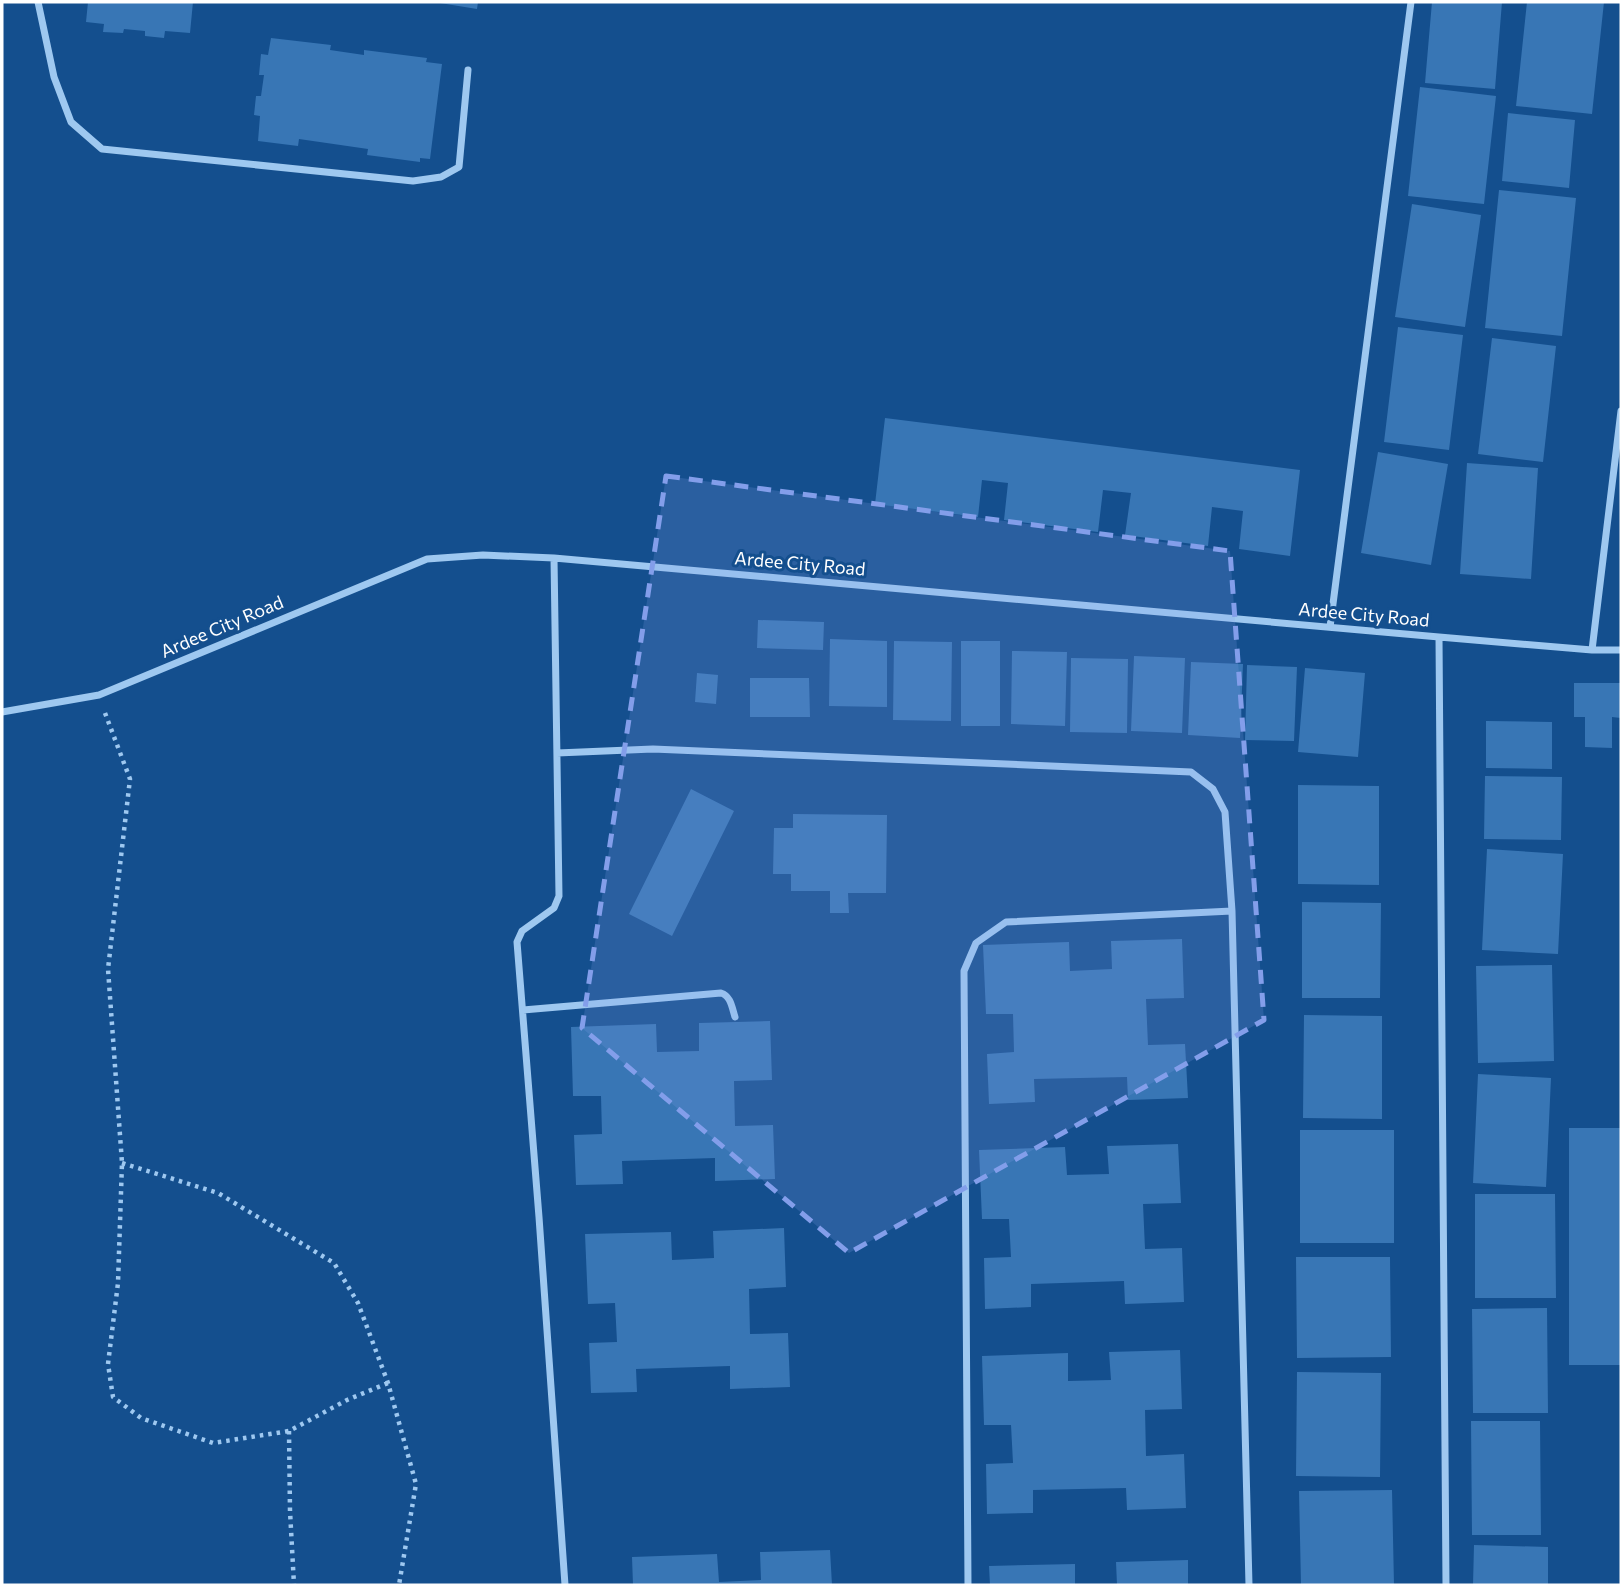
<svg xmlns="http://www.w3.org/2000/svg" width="1623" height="1587" font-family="Commissioner,sans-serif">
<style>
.building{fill:#3876b5}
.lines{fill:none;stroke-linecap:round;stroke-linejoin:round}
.path{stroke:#9ec8f0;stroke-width:4.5;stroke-dasharray:3.5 5;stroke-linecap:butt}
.minor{stroke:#9ec8f0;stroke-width:7}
.marked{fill:#839eea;fill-opacity:0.2;stroke:#839eea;stroke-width:5;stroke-dasharray:14 9;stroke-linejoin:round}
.labels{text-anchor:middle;stroke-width:6;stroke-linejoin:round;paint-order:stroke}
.street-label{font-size:18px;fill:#fff;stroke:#144f8e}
</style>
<rect width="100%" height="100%" fill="#144f8e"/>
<path class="building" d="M88,2H193L190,33L165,31L164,38L145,36V31L124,29L123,33L103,32L104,24L86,22Z
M440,2H478L477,9L440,3Z
M1432,2H1502L1495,89L1425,83Z
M1527,2H1604L1592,114L1516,106Z
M271,38L331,45L330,50L364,55V50L427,58L426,62L442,64L430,159L420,158V162L367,155L368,149L299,139L298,146L258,141L260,116L254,115L256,96H261L264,75H259L261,54L268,55Z
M1420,87L1496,96L1484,204L1408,196Z
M1508,113L1575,120L1569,188L1502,181Z
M1499,190L1576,198L1562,336L1485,328Z
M1412,204L1481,215L1465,327L1395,317Z
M1398,327L1463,335L1449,450L1384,442Z
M1492,338L1556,346L1543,462L1478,454Z
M885,418L1300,470L1290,556L1239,549L1243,511L1212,507L1208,546L1125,535L1131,493L1103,490L1098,532L1004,520L1008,483L982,480L978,517L875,504Z
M1378,452L1448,464L1431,565L1361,553Z
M1467,463L1538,468L1531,579L1460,574Z
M758,620L824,622L823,650L757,648Z
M830,639L887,641V707L829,706Z
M894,641L952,642L951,721L893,720Z
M961,641H1000V726H961Z
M1012,651L1067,652L1065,726L1011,724Z
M1134,656L1185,658L1182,733L1131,731Z
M1071,658L1128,659L1127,733L1070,732Z
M1191,662L1243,664L1240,738L1188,735Z
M1247,665L1297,667L1294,741L1245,740Z
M1305,668L1365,673L1358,757L1298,752Z
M697,673L718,675L716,704L695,702Z
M750,678H809L810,717H750Z
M1574,683H1621V718L1612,717V748L1585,747V717H1574Z
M1486,721L1552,722V769L1486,768Z
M1485,776L1562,777L1561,840L1484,839Z
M1298,785L1379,786V885L1298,884Z
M691,789L734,811L672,936L629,914Z
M793,814L887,815L886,893H848L849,913H830V891H791V874H773L774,828H793Z
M1487,849L1563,854L1558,954L1482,950Z
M1302,902L1381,903L1380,998H1302Z
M1182,939L1184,998L1146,999L1148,1045L1185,1044L1188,1098L1128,1100L1127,1077L1034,1079L1035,1102L989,1104L987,1054L1014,1052L1013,1014H986L983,945L1069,942L1070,971L1112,969L1111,941Z
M1552,965L1554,1061L1478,1063L1476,966Z
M1304,1015L1382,1016V1119L1303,1118Z
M770,1021L772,1080L734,1081L735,1126L773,1125L775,1179L715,1181V1158L622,1161L623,1184L576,1185L574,1135L602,1134L601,1096H573L571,1027L656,1024L657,1052L699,1051V1023Z
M1478,1074L1551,1078L1546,1187L1473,1183Z
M1569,1128H1621V1365H1569Z
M1300,1130H1394V1243H1300Z
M1178,1144L1181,1203L1143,1204L1145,1249L1182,1248L1184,1302L1125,1304L1124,1281L1031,1284V1307L985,1309L984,1258L1011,1257L1009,1219H982L979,1150L1065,1147L1067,1175L1109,1174L1107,1146Z
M1475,1194H1555L1556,1298H1475Z
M784,1228L786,1287L749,1289L750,1334L788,1333L790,1387L730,1389V1366L636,1369L637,1392L591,1393L589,1343L617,1342L615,1303L588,1304L585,1234L671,1232L672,1260L714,1258L713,1231Z
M1296,1257H1390L1391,1357L1297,1358Z
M1547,1308L1548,1413H1473L1472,1309Z
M1180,1350L1182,1409L1145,1410L1146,1456L1184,1454L1186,1508L1127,1510L1126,1488L1033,1490V1513L987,1514L986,1464L1013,1463L1011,1425H984L982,1356L1068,1353V1381L1111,1380L1109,1352Z
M1297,1372L1381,1373L1380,1477L1296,1476Z
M1471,1421H1540L1541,1535H1472Z
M1392,1490L1394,1585H1301L1299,1491Z
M1474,1545L1548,1547V1585H1473Z
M830,1550L832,1585H633L632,1557L717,1554L719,1582L761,1580L760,1552Z
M1188,1560V1585H1117L1116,1562Z
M1075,1564V1585H990L989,1566Z"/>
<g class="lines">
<path class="path" d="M105,713L130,779L108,969L122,1163L118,1283L108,1364L113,1397L141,1418L213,1443L289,1431L347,1400L388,1383
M122,1163L218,1193L334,1263L358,1303L388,1383L416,1484L399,1585
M289,1431L290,1511L294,1585"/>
<path class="minor" d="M38,2L54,77L71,122L102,149L413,181L441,177L459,167L468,70
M554,558L559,896L554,908L522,931L517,942L539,1217L565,1585
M1330,627L1411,2
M1439,637L1446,1585
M1592,650L1621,411
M2,712L99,695L427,559L483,555L554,558L1439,637L1592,650H1621
M557,753L653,749L1191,772L1213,789L1225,812L1232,911L1249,1585
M523,1010L721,993C731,996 732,1008 735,1017
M968,1585L964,971L976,943L1006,922L1232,911"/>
</g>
<path class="marked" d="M666,476L1230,551L1264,1020L849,1253L582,1028Z"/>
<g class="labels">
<g class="street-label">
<text transform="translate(800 564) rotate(5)" y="6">Ardee City Road</text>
<text transform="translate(1364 615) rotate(5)" y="6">Ardee City Road</text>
<text transform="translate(222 627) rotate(-23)" y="6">Ardee City Road</text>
</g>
</g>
<rect width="1623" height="1587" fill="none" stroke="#ffffff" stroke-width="7"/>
</svg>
